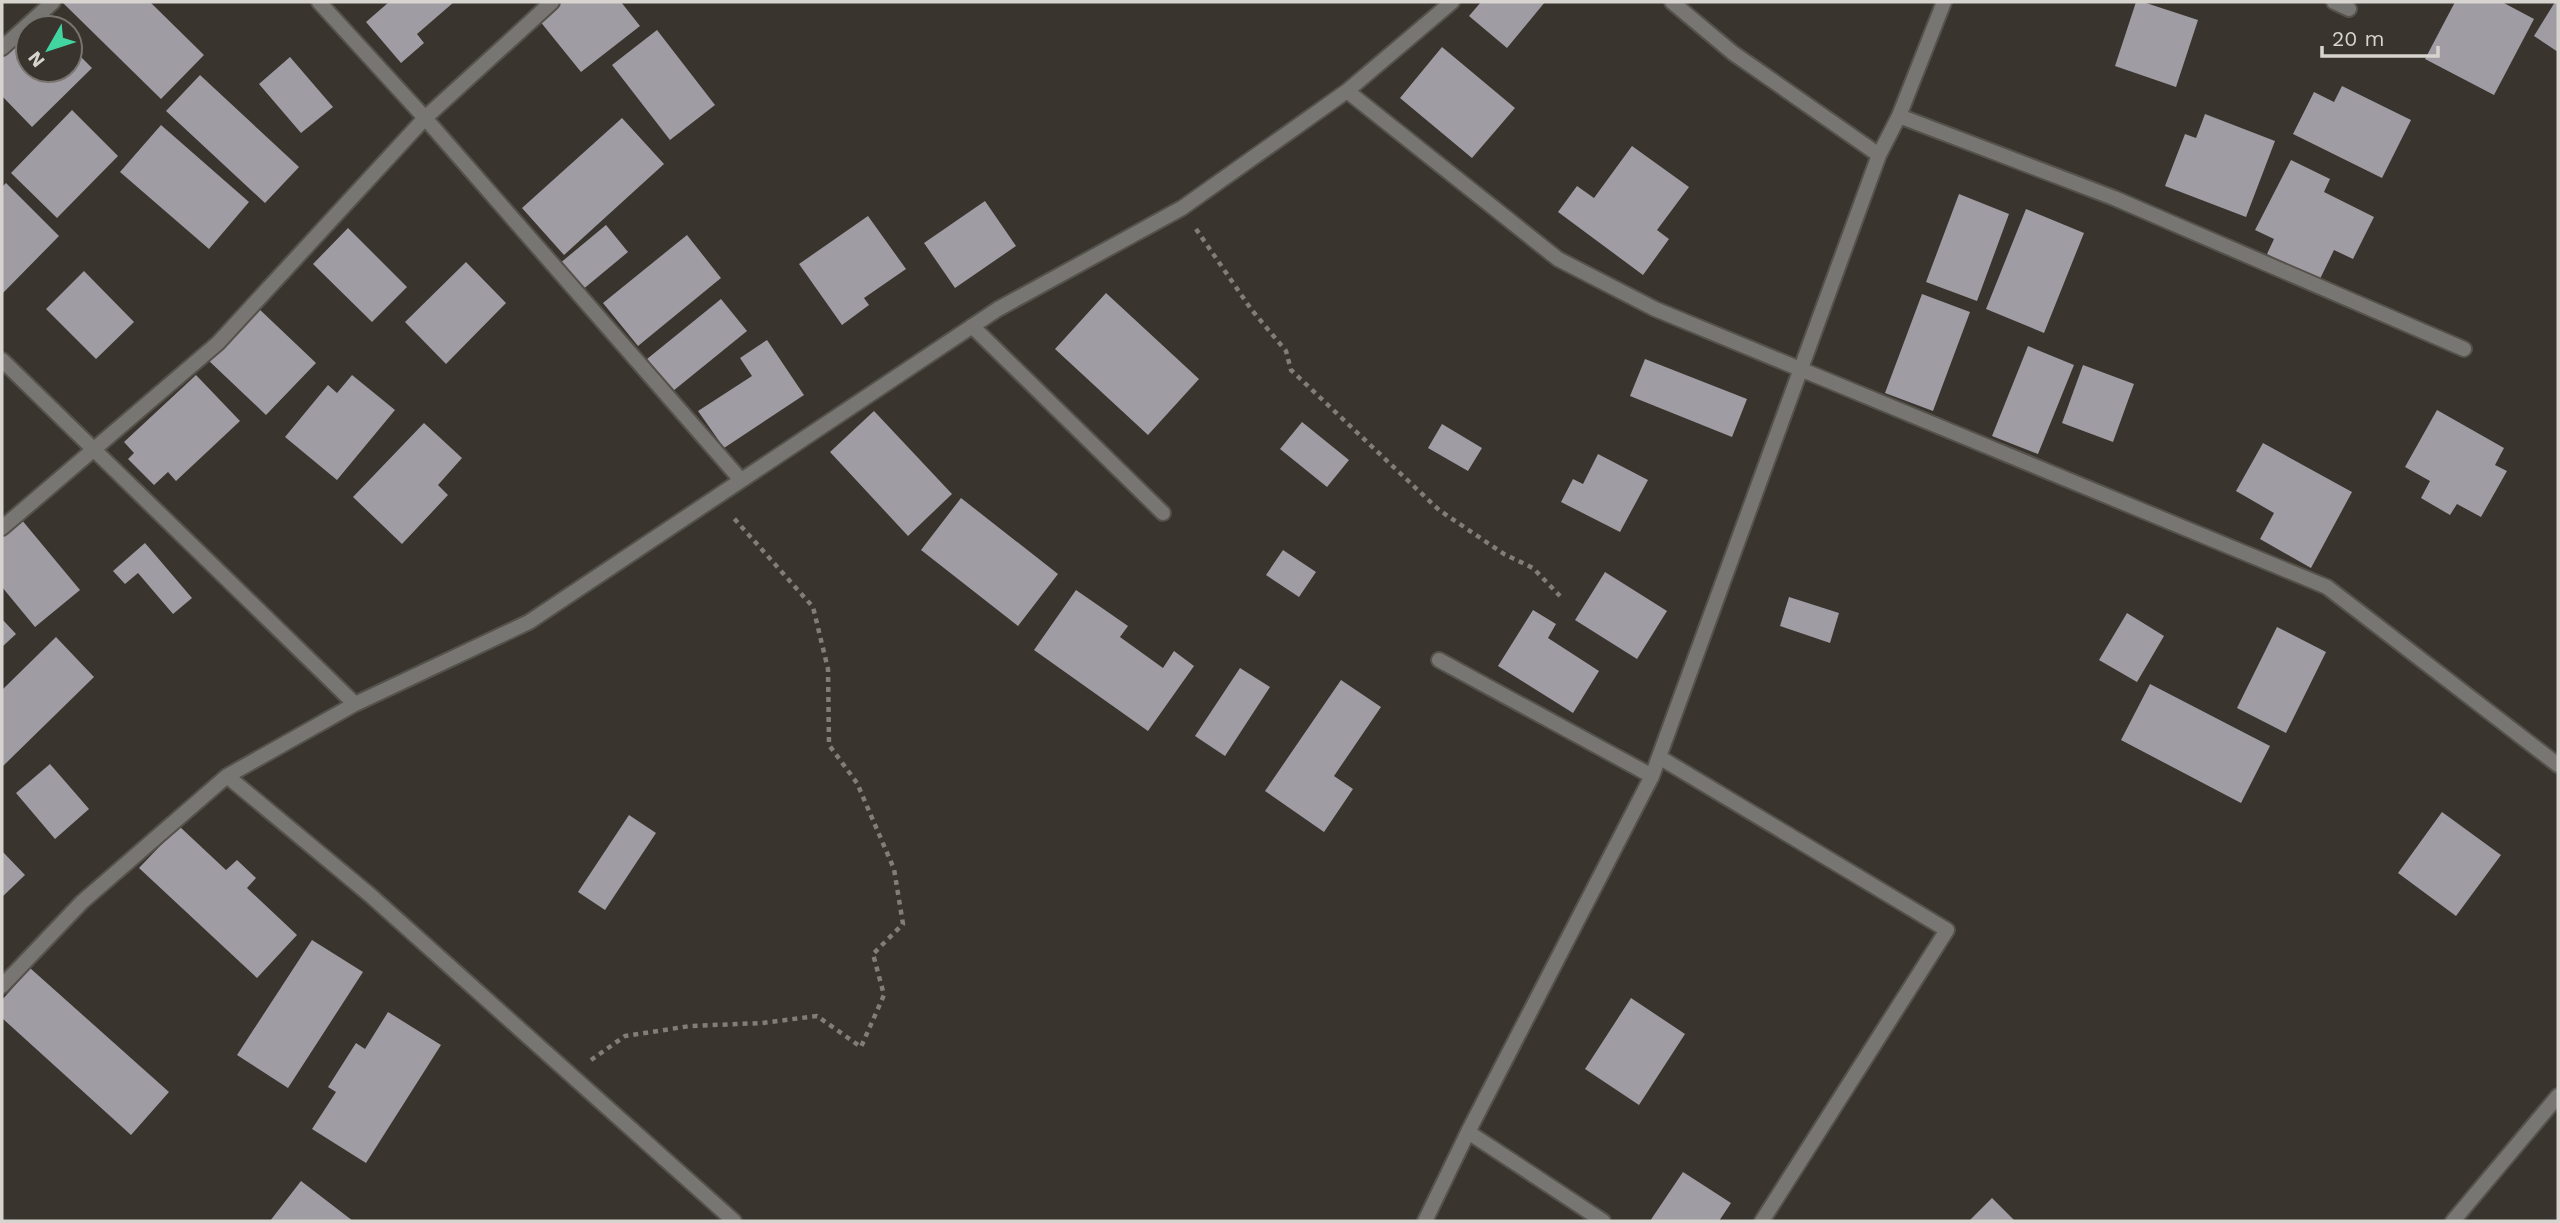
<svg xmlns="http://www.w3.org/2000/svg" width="2560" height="1223" font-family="'Work Sans',sans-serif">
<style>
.building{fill:#a09ca3}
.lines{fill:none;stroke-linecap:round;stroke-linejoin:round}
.street-casing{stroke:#55514b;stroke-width:18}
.path{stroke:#817d78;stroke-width:4.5;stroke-dasharray:5 5;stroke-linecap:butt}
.street{stroke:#777672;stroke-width:14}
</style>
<rect width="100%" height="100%" fill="#39342e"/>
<path class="building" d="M62,2H150L204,55L161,99Z
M389,2H454L417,34L424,43L401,63L366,22Z
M562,2H621L640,26L581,72L539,20Z
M1481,2H1545L1507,48L1469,16Z
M2136,2H2143L2198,20L2176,87L2115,66Z
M2455,2H2502L2534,19L2494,95L2425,59Z
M2555,2H2558V52L2534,36Z
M657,30L715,105L670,140L612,65Z
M28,31V70H70V46L92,68L32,127L2,96V58Z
M1442,47L1515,108L1472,158L1400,98Z
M290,57L333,107L301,133L259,84Z
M200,75L299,167L265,203L166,111Z
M2342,86L2411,120L2382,178L2293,134L2314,92L2334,102Z
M72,110L118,156L57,218L11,173Z
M2205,114L2275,141L2246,217L2165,186L2185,134L2196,138Z
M622,118L664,164L564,255L522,208Z
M161,125L249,202L209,249L120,172Z
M1632,146L1689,187L1657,230L1669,239L1643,275L1558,212L1577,186L1594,198Z
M2291,160L2330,179L2324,192L2374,217L2353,259L2334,250L2319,281L2267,254L2274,239L2255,230Z
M6,183L59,236L2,294V187Z
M1959,194L2009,214L1977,301L1926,282Z
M985,201L1016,246L955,288L924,243Z
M2026,209L2084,233L2044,333L1986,309Z
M868,216L906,269L864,298L869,305L842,325L799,264Z
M606,225L628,252L581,291L559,264Z
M348,228L407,287L372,322L313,264Z
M687,235L721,278L638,346L603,303Z
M466,262L506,303L446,364L405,322Z
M84,271L134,322L96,359L46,309Z
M1106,293L1199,379L1148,435L1055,349Z
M1922,294L1970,312L1933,411L1885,393Z
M721,299L747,331L673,391L647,359Z
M257,307L316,363L266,415L207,359Z
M767,340L804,395L724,448L698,411L752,376L740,358Z
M2028,346L2074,365L2038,454L1992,436Z
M1645,359L1747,399L1732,437L1630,396Z
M2083,365L2134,384L2113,442L2062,423Z
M196,375L240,421L176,481L168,472L154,485L128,459L134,453L124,442Z
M352,375L395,410L337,480L285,437L328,385L337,393Z
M2437,410L2504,448L2495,465L2507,471L2481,517L2457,504L2450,515L2421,498L2430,481L2405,467Z
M874,411L952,494L908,536L830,452Z
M1302,422L1349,460L1327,487L1280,449Z
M424,423L462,458L438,485L448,495L402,544L353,497Z
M1442,424L1482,448L1468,471L1428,448Z
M2263,443L2352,492L2311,568L2260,539L2274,513L2236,491Z
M1598,454L1648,480L1620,532L1561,502L1573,479L1583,484Z
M961,498L1058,574L1018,626L921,550Z
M21,519L80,590L35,627L2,587V535Z
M145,543L192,598L173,614L138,573L125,584L113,571Z
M1283,550L1316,572L1299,597L1266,575Z
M1605,572L1667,611L1637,659L1575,620Z
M1076,590L1128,626L1120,637L1163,668L1174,651L1194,666L1148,731L1034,650Z
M1789,597L1839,613L1830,643L1780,626Z
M1533,610L1556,624L1548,638L1599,671L1573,713L1498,666Z
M2127,613L2164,636L2137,682L2099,660Z
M2,619L16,634L2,647Z
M2277,627L2326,652L2286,733L2237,708Z
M56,637L94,677L2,767V690Z
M1240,668L1270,687L1225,756L1195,736Z
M1341,680L1381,707L1334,776L1353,789L1324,832L1265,791Z
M2150,684L2270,746L2241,803L2121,740Z
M50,764L89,809L55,839L16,793Z
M2442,812L2501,855L2456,916L2398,873Z
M629,815L656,833L605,910L578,892Z
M179,826L226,870L237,860L256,878L247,888L297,935L257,978L139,868Z
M2,851L25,875L2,897Z
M312,940L363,972L288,1088L237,1055Z
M30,968L169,1092L131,1135L2,1018V1000Z
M1631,998L1685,1034L1639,1105L1585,1069Z
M388,1012L441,1045L366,1163L312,1129L336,1092L328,1087L356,1043L365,1049Z
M1683,1172L1731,1203L1719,1221H1650Z
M301,1181L353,1221H270Z
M1992,1198L2015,1221H1969Z"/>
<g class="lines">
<defs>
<path id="street" d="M319,2L425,118L741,480
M1672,2L1733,53L1879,155
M2334,2L2349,9
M2,48L53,2
M1347,91L1558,259L1655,309L2327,587L2558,765
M1899,116L2114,198L2464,349
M972,326L1163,513
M2,360L355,704
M2,528L218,343L425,118L552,2
M1439,660L1652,776
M1659,757L1947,930L1762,1221
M227,776L370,895L734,1221
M2,986L82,902L227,776L355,704L529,622L998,309L1182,208L1347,91L1452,2
M1468,1132L1603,1221
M1425,1221L1468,1132L1652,776L1879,155L1899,116L1944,2
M2453,1221L2558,1096"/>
</defs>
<use href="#street" class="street-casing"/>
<path class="path" d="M1196,229L1251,309L1286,351L1291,370L1439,510L1504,554L1533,568L1560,596
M591,1060L625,1036L690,1026L762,1023L817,1016L861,1047L884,995L873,954L903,924L894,869L857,783L829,745L828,669L813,607L732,516"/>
<use href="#street" class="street"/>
</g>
<rect width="2560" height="1223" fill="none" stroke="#d7d4d0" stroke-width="7"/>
<g transform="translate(49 49) rotate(231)"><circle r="33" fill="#39342e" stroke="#78746f" stroke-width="2"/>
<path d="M0-5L12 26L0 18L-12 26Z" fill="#42d4a1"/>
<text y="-10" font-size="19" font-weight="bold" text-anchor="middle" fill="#d7d4d0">N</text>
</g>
<path d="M2322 46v10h116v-10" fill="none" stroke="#d7d4d0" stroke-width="3.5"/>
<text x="2332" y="46" font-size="21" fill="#d7d4d0" stroke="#39342e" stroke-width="5" paint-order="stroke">20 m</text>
</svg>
